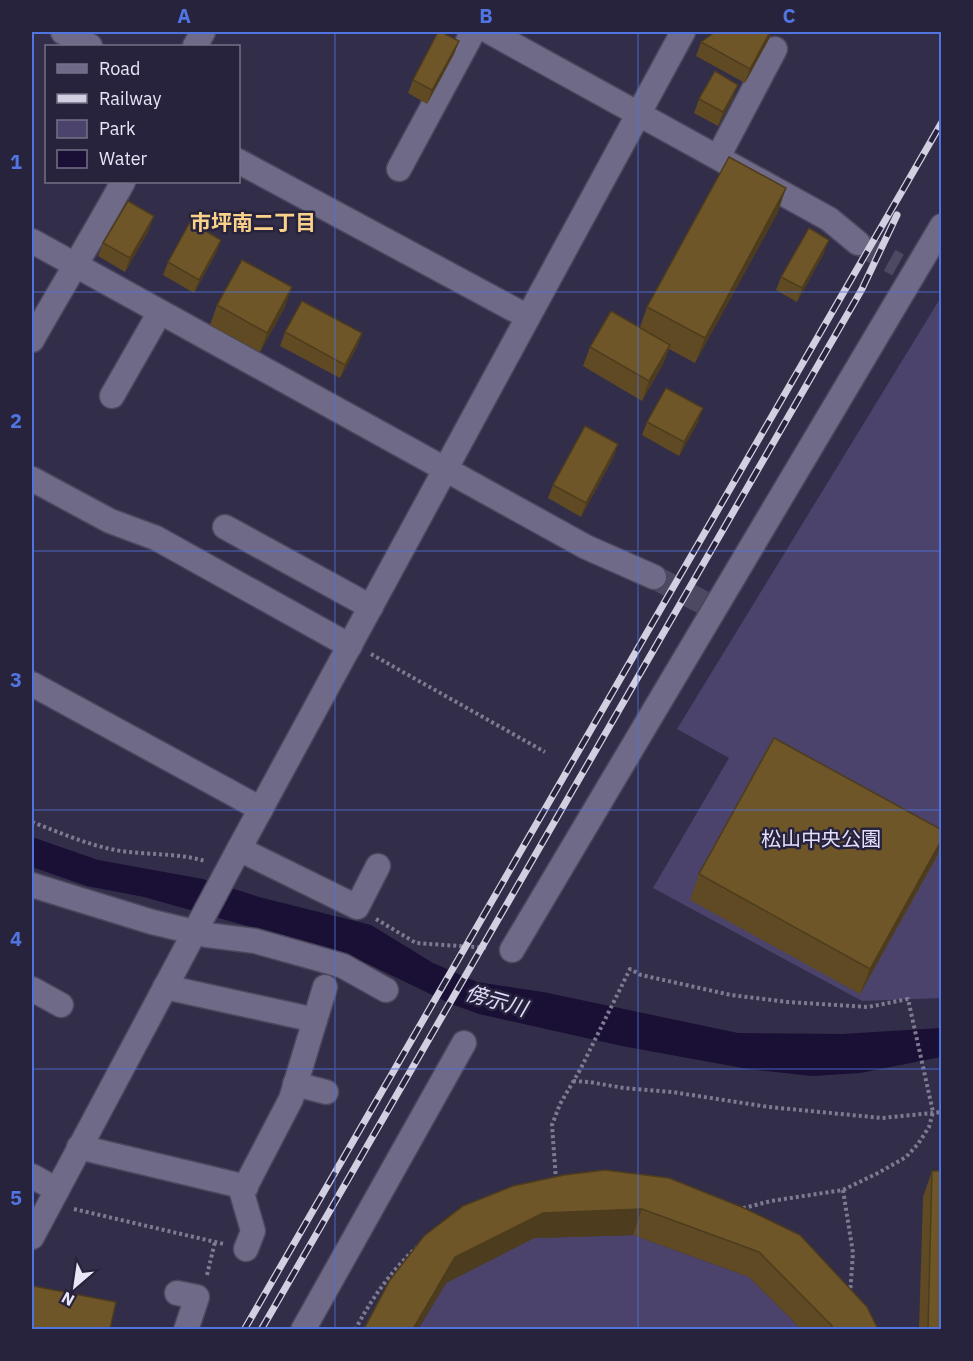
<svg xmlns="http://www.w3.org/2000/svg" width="973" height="1361" font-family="'IBM Plex Sans','Noto Sans JP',sans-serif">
<rect width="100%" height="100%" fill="#322d48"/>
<g fill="#4b436b">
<path d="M941 297V998L862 1001 653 888 729 758 677 729Z"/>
<path d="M633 1235 749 1277 801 1329 418 1330 446 1283 534 1238Z"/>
</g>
<path fill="#1a1035" d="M32 837 98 860 203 879 259 897 371 925 433 963 477 982 543 992 738 1033 842 1034 941 1028V1057L860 1073 812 1076 748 1069 622 1046 479 1014 451 1004 368 964 311 944 144 897 87 886 32 867Z"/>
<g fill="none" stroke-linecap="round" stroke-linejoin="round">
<g stroke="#4d4962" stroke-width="24" stroke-dasharray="24 12" stroke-linecap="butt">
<path d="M858 243 898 265"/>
<path d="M654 577 704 603"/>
</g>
<g stroke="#4b475d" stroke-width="27">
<g id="minor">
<path d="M63 32 90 46"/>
<path d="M490 32 829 219 858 243"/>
<path d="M195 46 203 32"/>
<path d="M718 157 775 49"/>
<path d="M238 161 528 317"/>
<path d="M399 169 473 32"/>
<path d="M32 241 586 547 654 577"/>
<path d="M32 340C62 287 94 235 123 182"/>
<path d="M112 396 160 312"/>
<path d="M32 479 110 521 156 538 350 646"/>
<path d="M225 527 371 607"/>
<path d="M32 684 261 809"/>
<path d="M239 849 357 907 378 866"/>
<path d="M32 885 152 922 207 935 255 941 312 957 343 966 386 990"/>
<path d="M512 950 942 226"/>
<path d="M165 987 315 1020"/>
<path d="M32 989 61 1005"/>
<path d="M295 1084 326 1092"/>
<path d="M79 1147 246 1187"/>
<path d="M32 1176 57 1190"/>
<path d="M32 1237 239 849 683 32"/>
<path d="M246 1249 253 1231 242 1193 291 1099 325 987"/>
<path d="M177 1293 197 1297 186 1330"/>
<path d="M303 1330 464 1043"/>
</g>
</g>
<g stroke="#7e7a91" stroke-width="4" stroke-dasharray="3 3" stroke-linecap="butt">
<path d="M371 654 545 752"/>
<path d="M32 822C61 833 90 846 121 851 149 855 178 853 205 861"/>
<path d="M376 919 416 943 488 948"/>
<path d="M573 1081 589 1082 624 1088 672 1092 769 1107 882 1118 942 1112"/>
<path d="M556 1180 552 1125 560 1104 580 1070 630 969 641 975 731 995 788 1002 868 1007 908 999 933 1112 929 1127 918 1144 906 1157 878 1173 843 1190 771 1201 740 1209"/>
<path d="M843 1190 853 1253 850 1294"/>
<path d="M74 1209 224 1244"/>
<path d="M207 1275 215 1242"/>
<path d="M355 1330C372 1298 391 1271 417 1247"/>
</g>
<use href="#minor" stroke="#6e6a87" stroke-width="24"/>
<g stroke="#d2cfe1" stroke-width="7">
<g id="rail">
<path d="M244 1330 942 122"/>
<path d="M261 1330 862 289 897 215"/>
</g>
</g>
<use href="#rail" stroke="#28233d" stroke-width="4.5" stroke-dasharray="14" stroke-linecap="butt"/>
</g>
<g fill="#5f4a23">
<path d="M770 37 745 83 696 56 701 42Z"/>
<path d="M459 41 454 54 427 104 408 93 413 80Z"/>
<path d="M733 98 718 126 694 113 699 99Z"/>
<path d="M786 188 777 214 695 363 669 349 663 364 642 401 583 366 590 347 640 327 647 307Z"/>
<path d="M149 230 125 272 98 256 103 243Z"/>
<path d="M221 240 216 253 194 293 163 275 168 262Z"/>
<path d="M824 253 797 302 776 290 781 277Z"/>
<path d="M217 305 285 307 260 352 210 325Z"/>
<path d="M285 332 362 333 357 347 340 378 280 346Z"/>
<path d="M647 422H698L679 456 642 435Z"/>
<path d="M618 444 613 458 581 517 548 498 553 485Z"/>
<path d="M942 830V843L936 858 860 994 690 900 699 874Z"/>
<path d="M932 1171 942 1329H919L923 1197Z"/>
<path d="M669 1178 878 1329H801L749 1277 633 1235 534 1238 446 1283 418 1329H363L390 1280Z"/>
</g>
<g fill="#4d3c1d">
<path d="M770 32H772L770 37 745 83 750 69Z"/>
<path d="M459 41 454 54 427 104 432 90Z"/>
<path d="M738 85 733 98 718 126 723 112Z"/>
<path d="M786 188 777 214 695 363 705 338Z"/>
<path d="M154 216 149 230 125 272 130 258Z"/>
<path d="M221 240 216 253 194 293 199 280Z"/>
<path d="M829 240 824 253 797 302 802 288Z"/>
<path d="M292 287 285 307 260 352 267 333Z"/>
<path d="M362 333 357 347 340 378 345 365Z"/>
<path d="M670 345 663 364 642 401 649 381Z"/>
<path d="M703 408 698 422 679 456 684 442Z"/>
<path d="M618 444 613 458 581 517 586 503Z"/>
<path d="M942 839V843L936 858 860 994 870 969Z"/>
<path d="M642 1209 633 1235 534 1238 446 1283 418 1329H413L455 1257 543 1213Z"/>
</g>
<g fill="#6e5629" stroke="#4d3c1d" stroke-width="1.5">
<path d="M438 32H441L459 41 432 90 413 80Z"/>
<path d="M715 32H770L750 69 701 42Z"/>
<path d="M715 71 738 85 723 112 699 99Z"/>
<path d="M729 157 786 188 705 338 647 307Z"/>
<path d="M128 201 154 216 130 258 103 243Z"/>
<path d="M190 222 221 240 199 280 168 262Z"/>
<path d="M809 228 829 240 802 288 781 277Z"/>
<path d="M242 260 292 287 267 333 217 305Z"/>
<path d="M302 301 362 333 345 365 285 332Z"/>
<path d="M611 311 670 345 649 381 590 347Z"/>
<path d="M666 388 703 408 684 442 647 422Z"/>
<path d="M585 426 618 444 586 503 553 485Z"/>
<path d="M774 738 942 830V839L870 969 699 874Z"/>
<path d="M605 1170 669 1178 744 1208 800 1235 867 1307 878 1329H833L832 1326 759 1252 642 1209 543 1213 455 1257 413 1329H364L390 1280 424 1236 463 1206 513 1186 564 1175Z"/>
<path d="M932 1171H942V1329H928Z"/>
<path d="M33 1286 116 1302 110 1329H32V1294Z"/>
</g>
<path fill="none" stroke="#5074e0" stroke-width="1.5" stroke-opacity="0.55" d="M335 32V1330M638 32V1330M32 292H942M32 551H942M32 810H942M32 1069H942"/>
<g text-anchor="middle" stroke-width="5" stroke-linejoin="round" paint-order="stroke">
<g font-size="20" fill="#e4e0fe" stroke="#28233d">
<text x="821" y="846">松山中央公園</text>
</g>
<g font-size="21" font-weight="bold" fill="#fad18a" stroke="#28233d">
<text x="253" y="230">市坪南二丁目</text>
</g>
<g font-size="21" font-style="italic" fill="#e0dcfa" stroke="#28233d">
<text transform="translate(496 1001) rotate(16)" y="7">傍示川</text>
</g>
</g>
<rect width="973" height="1361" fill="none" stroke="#28233d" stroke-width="66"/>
<rect x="45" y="45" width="195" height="138" fill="#28233d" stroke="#757187" stroke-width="1.5"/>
<rect x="57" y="64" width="30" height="9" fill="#6e6a87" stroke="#757187" stroke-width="1.5"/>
<text x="99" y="75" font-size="18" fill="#e8e6f7">Road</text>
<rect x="57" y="94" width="30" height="9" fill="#d2cfe1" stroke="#757187" stroke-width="1.5"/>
<text x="99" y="105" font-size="18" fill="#e8e6f7">Railway</text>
<rect x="57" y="120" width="30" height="18" fill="#4b436b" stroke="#757187" stroke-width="1.5"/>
<text x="99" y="135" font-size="18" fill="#e8e6f7">Park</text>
<rect x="57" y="150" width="30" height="18" fill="#1a1035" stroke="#757187" stroke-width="1.5"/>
<text x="99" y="165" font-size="18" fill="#e8e6f7">Water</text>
<g transform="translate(75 1286) rotate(209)" stroke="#28233d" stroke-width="4.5" paint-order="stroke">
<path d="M0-4.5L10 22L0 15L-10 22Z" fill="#e8e6f7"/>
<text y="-9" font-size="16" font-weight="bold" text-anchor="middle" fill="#e8e6f7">N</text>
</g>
<rect x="33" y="33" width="907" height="1295" fill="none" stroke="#5074e0" stroke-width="2"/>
<g font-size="20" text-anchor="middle" font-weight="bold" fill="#5074e0">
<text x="184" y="23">A</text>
<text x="486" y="23">B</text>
<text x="789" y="23">C</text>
<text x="16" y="169">1</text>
<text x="16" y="428">2</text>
<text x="16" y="687">3</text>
<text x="16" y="946">4</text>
<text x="16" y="1205">5</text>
</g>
</svg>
